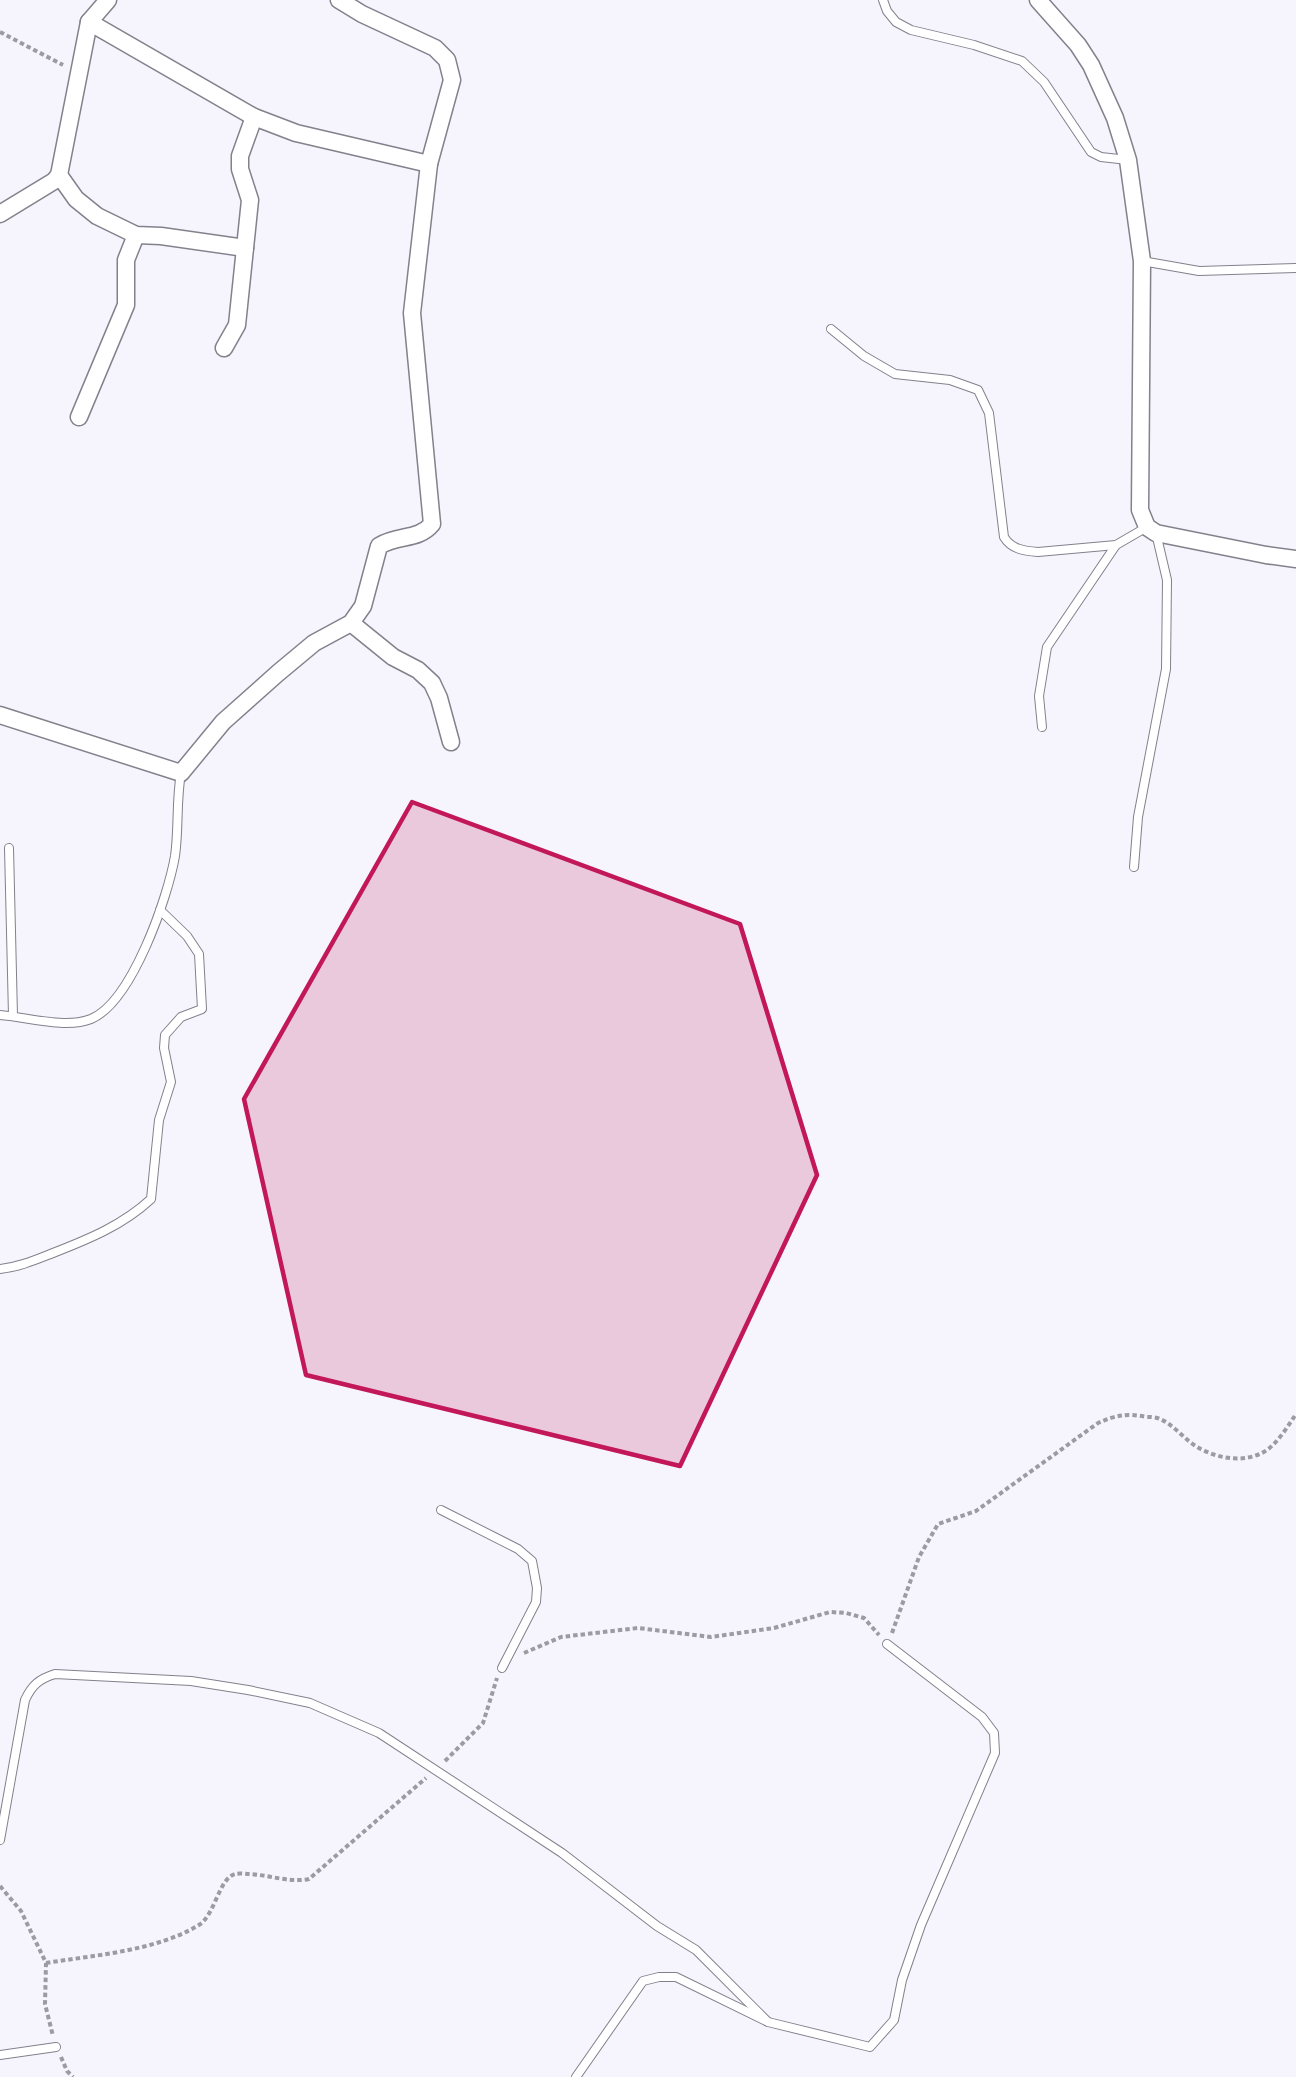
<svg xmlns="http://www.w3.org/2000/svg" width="1296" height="2077" font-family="'DM Sans',sans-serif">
<rect width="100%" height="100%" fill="#f6f5fd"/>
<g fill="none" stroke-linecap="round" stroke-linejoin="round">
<g stroke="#82818c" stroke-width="10">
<g id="service">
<path d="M883 0 887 11 896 22 911 30 974 45 1022 61 1044 82 1091 152 1101 157 1128 160"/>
<path d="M1142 261 1199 271 1296 268"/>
<path d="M831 329 864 356 895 374 950 380 978 390 989 413 1004 537C1011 549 1024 551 1038 552L1116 545 1147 527"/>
<path d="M1042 727 1039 696 1047 647 1116 545"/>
<path d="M9 848 13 1016"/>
<path d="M1134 867 1138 817 1166 669 1167 580 1156 533"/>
<path d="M0 1015C26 1017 66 1029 91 1019 132 1002 168 897 175 856 179 828 176 801 181 773"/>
<path d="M0 1269C19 1267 35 1260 53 1253 89 1239 123 1225 151 1199L159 1120 171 1082 164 1048 165 1035 181 1017 202 1009 199 954 187 936 160 910"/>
<path d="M441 1510 518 1549 532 1561 537 1588 536 1602 502 1668"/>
<path d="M0 1840 25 1700C32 1685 39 1679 55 1674L191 1681 248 1690 310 1703 379 1733 562 1853 657 1926 696 1950 768 2022"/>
<path d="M0 2055 56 2047"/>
<path d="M576 2077 643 1981 659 1977H676L768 2022 870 2047 894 2020 902 1980 921 1925 995 1753 994 1733 982 1717 887 1644"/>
</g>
</g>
<g stroke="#82818c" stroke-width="19">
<g id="minor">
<path d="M1038 0 1078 45 1091 65 1115 118 1128 160 1142 261 1140 510 1147 527 1156 533 1266 555 1296 559"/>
<path d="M89 22 254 117 296 133 429 164"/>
<path d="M59 175 76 199 97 216 136 235 161 236 245 248"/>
<path d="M0 214 54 181 59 175 89 22 108 0"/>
<path d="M224 348 237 325 250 200 240 169V156L254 117"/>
<path d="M79 417 126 305V260L136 235"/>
<path d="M351 623 393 657 418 670 432 683 439 698 451 742"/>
<path d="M0 715 181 773 223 722 278 673 314 643 351 623 363 606 379 546C398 534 418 541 432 524L412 313 429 164 452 80 447 60 435 48 362 14 339 0"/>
</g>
</g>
<g stroke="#9c9ba2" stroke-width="4" stroke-dasharray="4.5 3" stroke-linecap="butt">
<path d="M0 32 63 65"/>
<path d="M892 1633 919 1557 938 1524 976 1511 1098 1423C1117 1415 1125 1413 1147 1417 1151 1417 1156 1417 1160 1419 1174 1425 1184 1439 1197 1447 1218 1459 1246 1464 1267 1450 1279 1441 1288 1426 1296 1414"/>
<path d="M524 1653 561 1637 638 1628 711 1637 774 1628 830 1612 846 1613 864 1618 879 1635"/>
<path d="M445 1761 483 1723 497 1678"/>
<path d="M0 1886 21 1911 46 1963 45 2004 53 2036"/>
<path d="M46 1963C95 1955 156 1951 199 1925 215 1915 219 1878 235 1874 239 1873 246 1874 249 1874 269 1875 290 1883 309 1879L426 1778"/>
<path d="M61 2057 67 2071 73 2077"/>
</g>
<use href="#service" stroke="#fff" stroke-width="8"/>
<use href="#minor" stroke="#fff" stroke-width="16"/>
</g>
<path fill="#c2185b" fill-opacity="0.2" stroke="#c2185b" stroke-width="4.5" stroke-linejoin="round" d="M412 802 740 924 817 1175 680 1466 306 1375 244 1099Z"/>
</svg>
